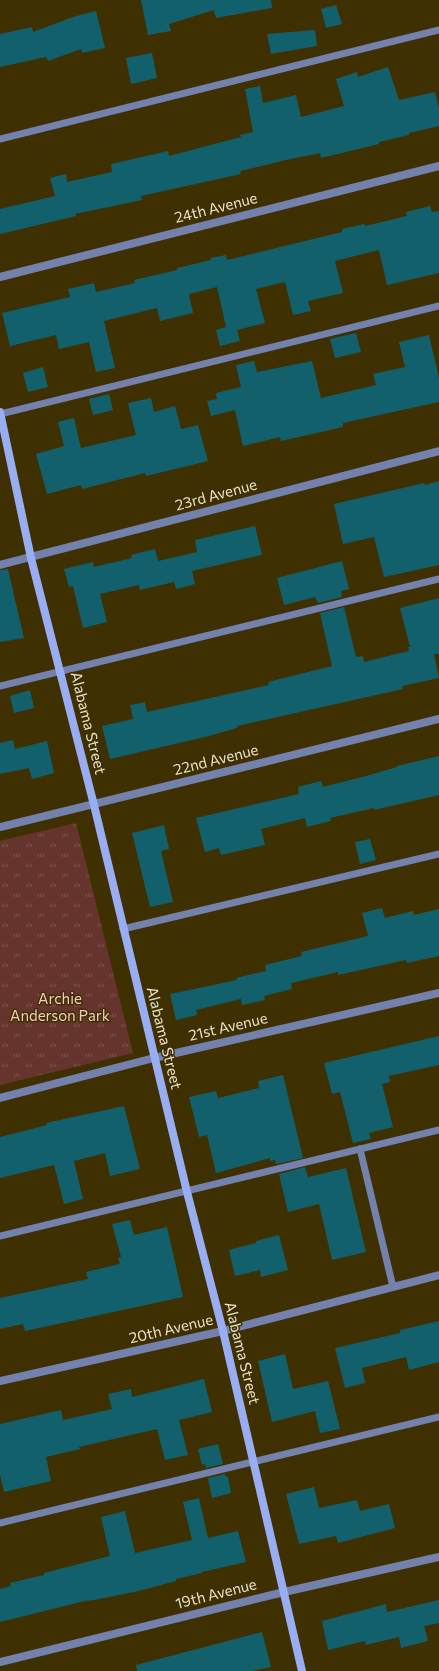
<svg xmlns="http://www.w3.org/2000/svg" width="439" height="1671" font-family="Commissioner,sans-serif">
<defs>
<pattern id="park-tufts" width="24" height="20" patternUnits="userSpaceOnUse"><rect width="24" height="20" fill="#65352d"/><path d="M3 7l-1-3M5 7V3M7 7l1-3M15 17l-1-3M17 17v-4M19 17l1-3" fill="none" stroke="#7b524a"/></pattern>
</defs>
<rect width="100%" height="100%" fill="#3f3001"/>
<path fill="url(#park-tufts)" d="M76 823 133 1053 0 1085V841Z"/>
<g fill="#12606c">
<path d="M141 0H271L272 8 216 18 214 10 169 24 171 31 148 35Z"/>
<path d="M336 5 342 24 326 28 321 9Z"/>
<path d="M96 11 105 48 82 53 81 49 48 61 46 57 0 67V34L32 27 33 32 73 17Z"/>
<path d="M315 30 317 46 271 54 267 34Z"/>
<path d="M152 53 157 78 131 84 126 58Z"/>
<path d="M388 67 399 100 435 92 439 109V126L409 133V135L379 142V144L321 158 320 153 286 160 240 171 241 174 141 196 142 200 75 214 76 216 0 234V209L55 196 50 178 66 174 67 182 112 172 111 164 168 151 169 156 241 137 240 135 253 132 245 89 260 86 263 103 296 95 301 117 344 106 336 79 357 72 358 77Z"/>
<path d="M430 206 432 212 439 211V273L387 285 379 250 335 261 343 293 308 301 311 311 293 315 285 282 256 289 265 323 237 330 240 341 220 346 216 330 226 327 217 287 189 294 193 313 160 321 157 308 104 321 115 368 96 372 89 342 59 349 56 335 10 346 2 313 70 297 68 289 94 283 96 292 135 283 134 280 177 270V268L211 260 210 258 226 255 227 260 342 232V229L364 224 365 226 407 216 406 212Z"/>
<path d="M356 333 361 352 335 358 330 339Z"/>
<path d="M429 335 439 378V402L343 423V427L281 441 280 437 243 446 235 410 211 416 207 401 217 399 216 393 241 387 236 365 254 361 257 372 312 361 321 398 376 385 373 374 405 367 399 342Z"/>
<path d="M43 367 48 387 28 392 23 373Z"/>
<path d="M109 394 113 410 93 415 89 399Z"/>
<path d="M151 398 154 412 175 406 181 429 198 425 208 461 146 476 145 473 82 489 81 485 47 494 36 454 64 446 58 422 74 418 81 448 136 435 128 403Z"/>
<path d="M439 481V565L384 577 374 537 343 544 334 504 424 483 425 485Z"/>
<path d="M255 526 262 555 192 571 195 584 176 589 174 582 140 590 139 585 100 594 107 622 83 628 73 586 69 587 64 569 93 562 94 567 132 558 131 555 155 549 158 561 197 552 195 540Z"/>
<path d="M342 561 349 589 341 591 342 597 318 603 315 597 284 605 277 578Z"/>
<path d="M8 569 24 638 0 642V570Z"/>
<path d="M439 598V654H434L439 678 402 686 403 689 237 726V728L205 737 110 759 102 726 133 719 130 705 145 702 147 712 269 685 268 682 332 666 320 613 344 607 356 657 363 656 364 662 409 651 408 647H410L400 608Z"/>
<path d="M30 690 34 708 14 713 10 696Z"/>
<path d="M13 740 15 749 47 741 54 773 32 779 29 768 0 774V743Z"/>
<path d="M439 756V795L374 810V808L330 818 331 821 307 827 305 818 261 829 265 845 221 855 219 848 205 852 196 818 299 794 298 787 321 781 323 787 366 776 397 767V766Z"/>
<path d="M164 825 169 849 161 851 173 902 150 907 132 833Z"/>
<path d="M370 839 376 860 360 864 355 842Z"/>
<path d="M382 908 385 918 413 911 414 915 439 909V956L407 963 406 960 338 975V972L291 983 292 989 264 996 265 1000 242 1005 241 999 196 1010 197 1015 176 1020 170 994 237 980 236 978 266 971 265 965 302 956 301 952 368 936 362 913Z"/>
<path d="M439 1036V1065L389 1076 390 1082 382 1084 393 1127 369 1133 371 1139 353 1143 340 1092 332 1094 324 1063Z"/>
<path d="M283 1075 303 1158 276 1164 275 1160 270 1161V1158L216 1173 207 1135 199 1137 189 1097 216 1091 218 1098 259 1088 258 1081Z"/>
<path d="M124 1106 140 1169 110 1176 105 1153 74 1161 83 1199 64 1204 54 1165 0 1178V1137L47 1125 46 1123Z"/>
<path d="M305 1167 308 1177 346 1168 366 1252 332 1260 319 1204 288 1212 279 1174Z"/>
<path d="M130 1220 134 1235 167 1227 183 1297 25 1331 23 1324 0 1329V1298L88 1279 86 1272 120 1264 118 1258 121 1257 112 1224Z"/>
<path d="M279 1235 288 1270 261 1277 260 1270 235 1276 229 1250 256 1243V1241Z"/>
<path d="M439 1321V1362L409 1370 406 1357 362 1368 365 1383 345 1388 335 1348 400 1333V1330Z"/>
<path d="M285 1354 293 1389 328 1381 340 1429 320 1433 315 1411 272 1422 258 1361Z"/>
<path d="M204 1379 212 1412 179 1420 188 1455 165 1460 157 1429 79 1447 80 1449 46 1457 51 1481 4 1492 0 1474V1424L61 1410 63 1420 112 1409 108 1394 131 1389 132 1397Z"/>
<path d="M218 1444 223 1464 206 1468 205 1464 202 1465 198 1449Z"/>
<path d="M225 1474 226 1477H228L231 1493 212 1498 208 1478Z"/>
<path d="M314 1487 319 1508 357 1500 360 1511 389 1504 395 1528 338 1543 336 1536 299 1544 286 1494Z"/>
<path d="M199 1498 208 1538 238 1531 246 1562 202 1572V1573L176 1579V1581L139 1591 89 1601V1600L0 1622V1589L11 1586 10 1583 44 1575V1573L110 1556 101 1517 125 1511 135 1553 192 1540 183 1502Z"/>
<path d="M439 1600V1623L424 1626 428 1641 401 1648 399 1637 366 1645 365 1641 328 1650 322 1621 386 1604 387 1612Z"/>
<path d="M262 1632 271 1667 253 1671H137L136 1665Z"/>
</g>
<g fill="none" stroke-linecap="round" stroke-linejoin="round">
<g stroke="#7381ac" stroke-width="7">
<path d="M0 139 439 30"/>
<path d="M0 414 439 306"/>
<path d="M0 686 439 579"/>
<path d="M123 929 439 854"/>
<path d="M360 1149 393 1287"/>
<path d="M0 1236 439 1130"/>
<path d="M0 1523 439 1417"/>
</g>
<g stroke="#7381ac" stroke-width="8">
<path d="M0 277 439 166"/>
<path d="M0 565 439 451"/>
<path d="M0 827 439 719"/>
<path d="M0 1098 154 1058 439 993"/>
<path d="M0 1381 223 1331 439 1275"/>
<path d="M0 1662 284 1592 439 1557"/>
</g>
<path stroke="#98adf2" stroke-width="8" d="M0 412 31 558 94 805 187 1192 223 1331 302 1671"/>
</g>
<g text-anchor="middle" stroke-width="3" stroke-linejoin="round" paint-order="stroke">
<g font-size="15" fill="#e9e1c9" stroke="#3f3001">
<text transform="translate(216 208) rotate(-14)" y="5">24th Avenue</text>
<text transform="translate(216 495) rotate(-15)" y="5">23rd Avenue</text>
<text transform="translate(88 723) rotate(76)" y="5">Alabama Street</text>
<text transform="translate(216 760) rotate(-14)" y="5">22nd Avenue</text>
<text transform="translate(228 1027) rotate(-13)" y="5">21st Avenue</text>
<text transform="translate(164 1038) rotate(76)" y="5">Alabama Street</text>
<text transform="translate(171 1329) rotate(-13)" y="5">20th Avenue</text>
<text transform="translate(242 1353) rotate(76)" y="5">Alabama Street</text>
<text transform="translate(216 1594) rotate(-14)" y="5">19th Avenue</text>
</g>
<g font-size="15" fill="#f2c9c1" stroke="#3f3001">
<text x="60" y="1004">Archie<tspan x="60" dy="17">Anderson Park</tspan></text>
</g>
</g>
</svg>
